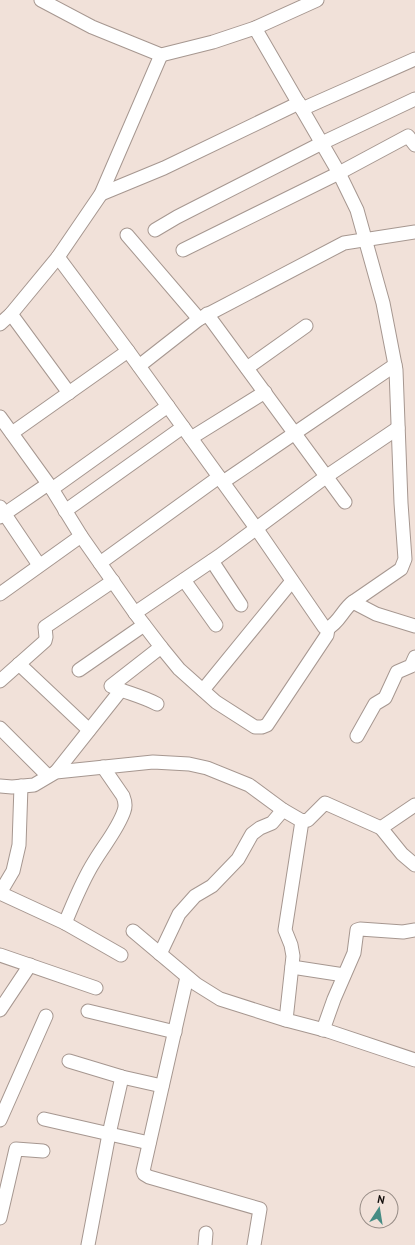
<svg xmlns="http://www.w3.org/2000/svg" width="415" height="1245" font-family="'PT Sans',sans-serif">
<rect width="100%" height="100%" fill="#f1e1d9"/>
<g fill="none" stroke-linecap="round" stroke-linejoin="round">
<g stroke="#a69790" stroke-width="15">
<g id="minor">
<path d="M41 0 92 27 161 55 213 42 255 28 317 0"/>
<path d="M255 28 339 173 357 210 383 303 396 370 401 503 405 559 401 569 353 602 376 614 415 626"/>
<path d="M302 109 415 59"/>
<path d="M101 194 164 168 299 103"/>
<path d="M155 230 177 217 322 143 415 99"/>
<path d="M127 235 199 319"/>
<path d="M183 250 339 173 408 136 415 145"/>
<path d="M58 257 128 351 256 528 324 627 328 628C339 623 343 609 353 602"/>
<path d="M11 314 69 393"/>
<path d="M207 314 345 502"/>
<path d="M0 324 11 314 58 257 101 194 161 55"/>
<path d="M139 366 199 319 344 243 415 232"/>
<path d="M247 368 306 326"/>
<path d="M0 417 52 489 81 536 135 613 161 647 111 686C127 693 142 696 157 704"/>
<path d="M12 433 128 351"/>
<path d="M191 438 265 392"/>
<path d="M223 482 295 433 395 365"/>
<path d="M52 489 168 406"/>
<path d="M0 507 39 565"/>
<path d="M65 511 183 427"/>
<path d="M0 517 48 484"/>
<path d="M212 561 241 605"/>
<path d="M100 563 219 477"/>
<path d="M184 580 216 625"/>
<path d="M0 594 81 536"/>
<path d="M135 613 219 556 327 476 398 428"/>
<path d="M161 647 179 669 216 702 255 727H262L267 725 327 635 328 628"/>
<path d="M19 664 89 730"/>
<path d="M79 670 144 625"/>
<path d="M0 681 45 641 46 637 45 627 113 581"/>
<path d="M203 690 292 581"/>
<path d="M0 728 48 776"/>
<path d="M357 736 375 704 385 698 397 672 411 666 415 657"/>
<path d="M56 772 121 690"/>
<path d="M0 786 12 787 34 785 56 772 153 762 189 764 207 768 249 785 283 810 302 821 308 820 325 803 381 828 402 854 415 865"/>
<path d="M381 828 415 805"/>
<path d="M0 893 65 923 121 955"/>
<path d="M0 893 13 871 19 845 21 786"/>
<path d="M65 923C74 902 82 881 94 862 104 845 118 829 124 811 126 806 125 801 123 796L103 767"/>
<path d="M133 931 196 984 220 999 286 1020 328 1031 415 1060"/>
<path d="M160 954 179 914 195 896 212 886 238 859 252 834 260 828 272 823 283 810"/>
<path d="M0 955 96 988"/>
<path d="M292 967 344 975"/>
<path d="M187 977 143 1171 144 1174 149 1177 260 1209 254 1245"/>
<path d="M0 1010 30 965"/>
<path d="M88 1011 175 1032"/>
<path d="M286 1020 293 956 291 945 285 930 302 821"/>
<path d="M323 1030 334 999 354 953 357 930 360 929 403 932 415 930"/>
<path d="M69 1061 122 1077 162 1086"/>
<path d="M44 1119 149 1143"/>
<path d="M0 1120 46 1016"/>
<path d="M0 1218 16 1149 43 1151"/>
<path d="M88 1245 109 1134 122 1077"/>
<path d="M205 1245 206 1233"/>
</g>
</g>
<use href="#minor" stroke="#fff" stroke-width="13"/>
</g>
<g transform="translate(379 1209) rotate(12)"><circle r="19" fill="#f1e1d9" stroke="#978c86"/>
<path d="M0-3L7 15L0 10L-7 15Z" fill="#468c84"/>
<text y="-6" font-size="11" font-weight="bold" text-anchor="middle" fill="#110c0a">N</text>
</g>
</svg>
